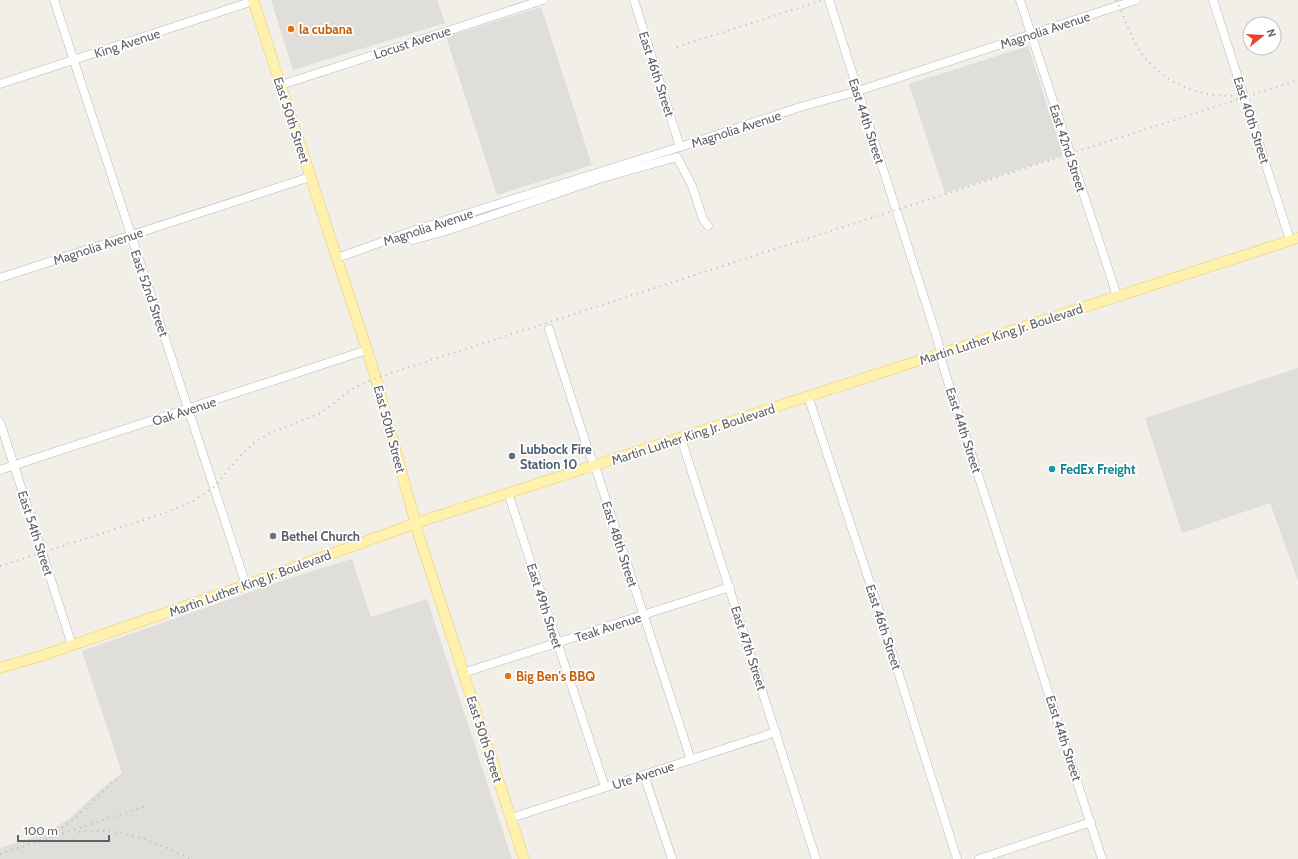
<svg xmlns="http://www.w3.org/2000/svg" width="1298" height="859" font-family="Cabin,sans-serif">
<rect width="100%" height="100%" fill="#f1efe8"/>
<g fill="#e0deda">
<path d="M271 0H437L445 23 293 70Z"/>
<path d="M541 7 592 165 497 195 446 37Z"/>
<path d="M1028 46 1063 155 945 193 909 84Z"/>
<path d="M1298 368V581L1270 503 1182 533 1145 418Z"/>
<path d="M352 559 371 617 427 599 512 859H0V848L37 836 38 838 53 829 70 818 100 790 122 773 82 651 290 578Z"/>
</g>
<g fill="none" stroke-linecap="round" stroke-linejoin="round">
<g stroke="#b5b8bc" stroke-width="9">
<g id="minor">
<path d="M54 0 246 585"/>
<path d="M634 0 680 147"/>
<path d="M829 0 937 338 941 353 943 366 1102 859"/>
<path d="M1020 0 1117 296"/>
<path d="M1213 0 1290 240"/>
<path d="M0 84 253 1"/>
<path d="M281 85 543 0"/>
<path d="M413 240 446 231 599 179 677 157 692 186 703 219 708 226"/>
<path d="M337 258 421 228 680 147 800 107 858 91 1136 0"/>
<path d="M0 278 310 177"/>
<path d="M549 329 589 453 595 466 691 760"/>
<path d="M808 396 873 592 957 859"/>
<path d="M0 422 72 645"/>
<path d="M681 438 816 859"/>
<path d="M0 470 367 350"/>
<path d="M508 493 605 787"/>
<path d="M463 673 730 587"/>
<path d="M644 775 672 859"/>
<path d="M511 818 776 732"/>
<path d="M979 859 1091 822"/>
</g>
</g>
<g stroke="#f2c960" stroke-width="11">
<g id="major">
<path d="M253 0 376 378 419 536 524 859"/>
<path d="M0 668 44 655 246 585 416 523 1298 238"/>
</g>
</g>
<use href="#minor" stroke="#fff" stroke-width="8"/>
<use href="#major" stroke="#fff2af" stroke-width="10"/>
<g stroke="#b6b7b8" stroke-width="2" stroke-dasharray="1 5" stroke-linecap="butt">
<path d="M1116 0C1123 13 1127 27 1133 39 1153 79 1196 100 1240 95"/>
<path d="M677 47 823 0"/>
<path d="M0 566 162 514 192 502 214 487 239 457 255 442 270 433 321 413 348 392 361 384 376 378 1298 80"/>
<path d="M79 832C118 826 156 842 190 859"/>
<path d="M52 834C78 819 97 795 121 776"/>
<path d="M0 854 146 806"/>
</g>
</g>
<g fill="#e8710a" stroke="#fff" stroke-width="1.5">
<circle cx="291" cy="29" r="4"/>
<circle cx="508" cy="676" r="4"/>
</g>
<circle fill="#5c6f8a" stroke="#fff" stroke-width="1.5" cx="512" cy="456" r="4"/>
<circle fill="#0f9aa8" stroke="#fff" stroke-width="1.5" cx="1052" cy="469" r="4"/>
<circle fill="#6b7280" stroke="#fff" stroke-width="1.5" cx="273" cy="536" r="4"/>
<g text-anchor="middle" stroke-width="3.5" stroke-linejoin="round" paint-order="stroke">
<g font-size="13" font-weight="bold" fill="#c56008" stroke="#fff" text-anchor="start">
<text x="299" y="34">la cubana</text>
<text x="516" y="681">Big Ben's BBQ</text>
</g>
<g font-size="13" fill="#5f6368" stroke="#fff">
<text transform="translate(1045 30) rotate(-18)" y="5">Magnolia Avenue</text>
<text transform="translate(412 42) rotate(-18)" y="5">Locust Avenue</text>
<text transform="translate(127 43) rotate(-18)" y="5">King Avenue</text>
<text transform="translate(657 74) rotate(72)" y="5">East 46th Street</text>
<text transform="translate(292 120) rotate(72)" y="5">East 50th Street</text>
<text transform="translate(1252 120) rotate(72)" y="5">East 40th Street</text>
<text transform="translate(867 121) rotate(72)" y="5">East 44th Street</text>
<text transform="translate(736 129) rotate(-18)" y="5">Magnolia Avenue</text>
<text transform="translate(1068 148) rotate(72)" y="5">East 42nd Street</text>
<text transform="translate(428 227) rotate(-18)" y="5">Magnolia Avenue</text>
<text transform="translate(98 246) rotate(-18)" y="5">Magnolia Avenue</text>
<text transform="translate(150 293) rotate(71)" y="5">East 52nd Street</text>
<text transform="translate(1001 334) rotate(-18)" y="5">Martin Luther King Jr. Boulevard</text>
<text transform="translate(184 411) rotate(-18)" y="5">Oak Avenue</text>
<text transform="translate(390 429) rotate(75)" y="5">East 50th Street</text>
<text transform="translate(964 430) rotate(72)" y="5">East 44th Street</text>
<text transform="translate(693 434) rotate(-18)" y="5">Martin Luther King Jr. Boulevard</text>
<text transform="translate(36 533) rotate(72)" y="5">East 54th Street</text>
<text transform="translate(620 544) rotate(72)" y="5">East 48th Street</text>
<text transform="translate(250 583) rotate(-20)" y="5">Martin Luther King Jr. Boulevard</text>
<text transform="translate(545 606) rotate(72)" y="5">East 49th Street</text>
<text transform="translate(608 627) rotate(-18)" y="5">Teak Avenue</text>
<text transform="translate(884 627) rotate(72)" y="5">East 46th Street</text>
<text transform="translate(749 648) rotate(72)" y="5">East 47th Street</text>
<text transform="translate(1064 738) rotate(72)" y="5">East 44th Street</text>
<text transform="translate(485 739) rotate(72)" y="5">East 50th Street</text>
<text transform="translate(643 775) rotate(-18)" y="5">Ute Avenue</text>
</g>
<g font-size="13" font-weight="bold" fill="#4e5e75" stroke="#fff" text-anchor="start">
<text x="520" y="454">Lubbock Fire<tspan x="520" dy="15">Station 10</tspan></text>
</g>
<g font-size="13" font-weight="bold" fill="#0d838f" stroke="#fff" text-anchor="start">
<text x="1060" y="474">FedEx Freight</text>
</g>
<g font-size="13" font-weight="bold" fill="#5b616d" stroke="#fff" text-anchor="start">
<text x="281" y="541">Bethel Church</text>
</g>
</g>
<g transform="translate(1262 36) rotate(72)"><circle r="19" fill="#ffffff" stroke="#bfc1c3"/>
<path d="M0-3L7 15L0 10L-7 15Z" fill="#ea4335"/>
<text y="-6" font-size="11" font-weight="bold" text-anchor="middle" fill="#5f6368">N</text>
</g>
<path d="M18 835v6h91v-6" fill="none" stroke="#5f6368" stroke-width="2"/>
<text x="24" y="835" font-size="12" fill="#5f6368" stroke="#ffffff" stroke-width="3" paint-order="stroke">100 m</text>
</svg>
